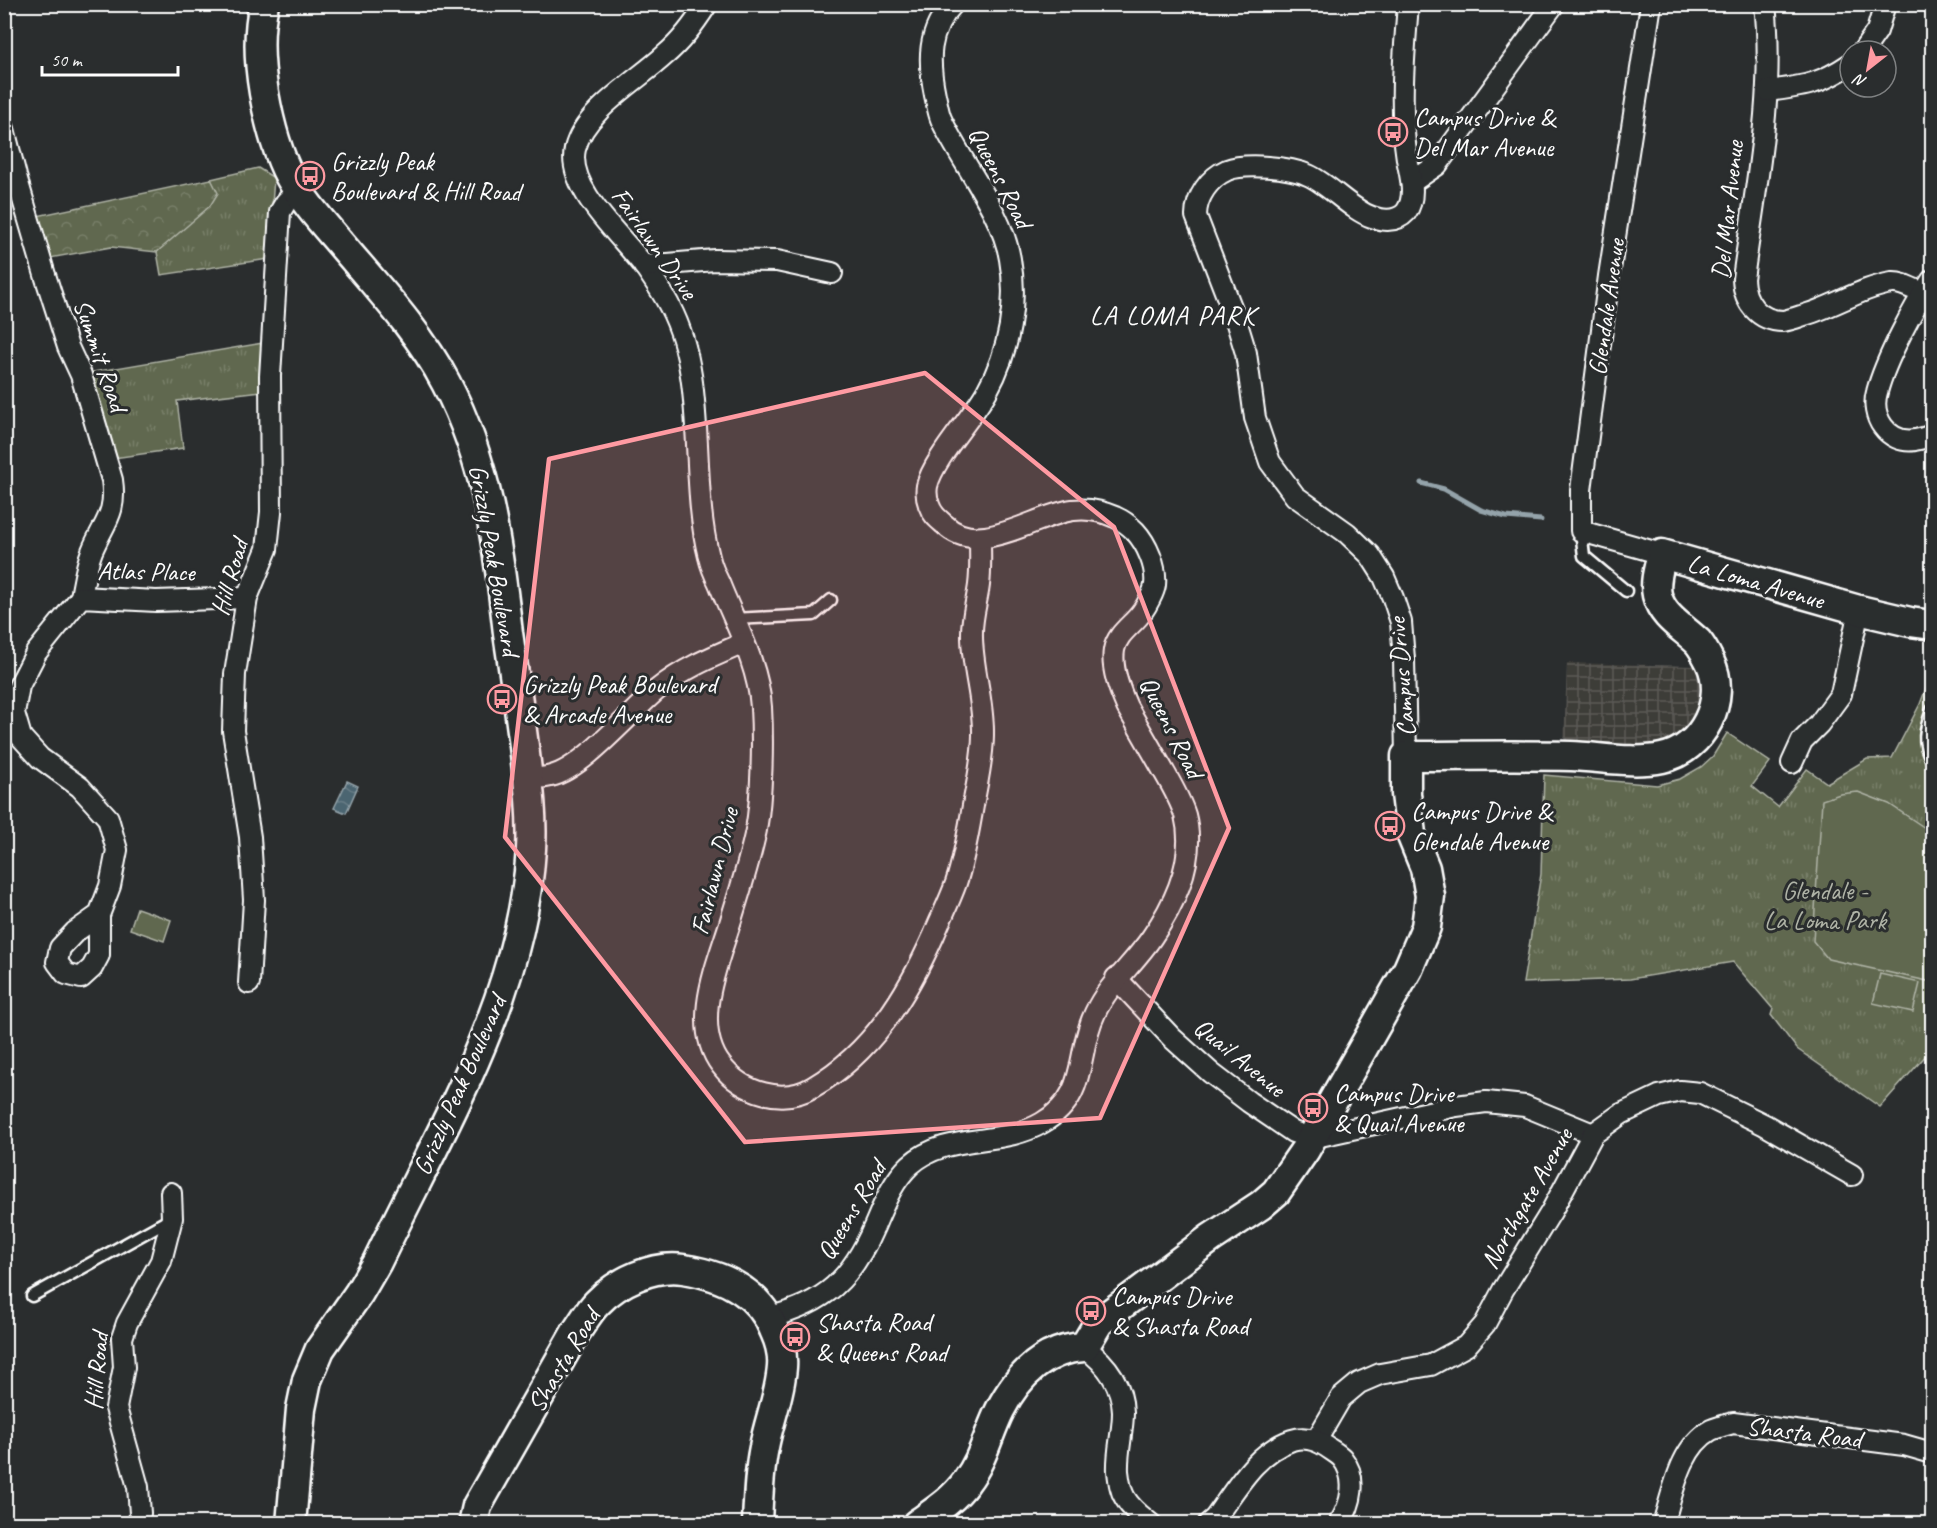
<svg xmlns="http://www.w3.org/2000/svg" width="1937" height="1528" font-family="Caveat,sans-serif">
<defs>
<pattern id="industrial-grid" width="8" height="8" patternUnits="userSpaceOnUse" patternTransform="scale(1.5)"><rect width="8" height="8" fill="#3e3d39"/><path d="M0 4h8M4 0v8" fill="none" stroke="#5b5a57"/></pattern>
<pattern id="grass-tufts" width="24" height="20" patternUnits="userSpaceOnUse" patternTransform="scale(1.5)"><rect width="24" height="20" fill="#60684f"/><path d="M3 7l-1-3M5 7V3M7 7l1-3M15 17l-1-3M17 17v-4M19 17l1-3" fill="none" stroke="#787f69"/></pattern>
<pattern id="forest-crowns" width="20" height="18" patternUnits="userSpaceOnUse" patternTransform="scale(1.5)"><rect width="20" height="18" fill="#60684f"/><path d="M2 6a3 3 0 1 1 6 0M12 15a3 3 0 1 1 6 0" fill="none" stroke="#787f69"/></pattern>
<pattern id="water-waves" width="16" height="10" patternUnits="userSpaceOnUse" patternTransform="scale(1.5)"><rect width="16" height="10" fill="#4c6571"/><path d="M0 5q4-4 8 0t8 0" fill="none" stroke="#677c86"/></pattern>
</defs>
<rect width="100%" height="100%" fill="#2a2d2e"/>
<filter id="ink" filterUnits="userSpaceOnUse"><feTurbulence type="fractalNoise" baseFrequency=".0167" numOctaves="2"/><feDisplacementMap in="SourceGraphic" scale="12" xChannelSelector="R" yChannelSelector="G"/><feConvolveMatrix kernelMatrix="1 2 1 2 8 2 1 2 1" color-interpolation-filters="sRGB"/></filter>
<g filter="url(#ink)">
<path fill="url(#industrial-grid)" d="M1567 663 1697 666 1701 679 1699 711 1687 728 1678 736 1666 741 1652 744 1651 747 1564 743Z"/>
<g fill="url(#grass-tufts)" stroke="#b0b4a7" stroke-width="1.5">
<path d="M258 168 274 178 268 259 161 275 157 252 217 193 211 179Z"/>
<path d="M263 343 261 391 177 401 183 448 114 458 87 373Z"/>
<path d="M1932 673V1051L1929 1052 1880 1107 1797 1049 1771 1015 1773 1009 1733 962 1630 979 1523 983 1541 874 1544 775 1657 785 1680 779 1701 767 1713 756 1727 733 1770 762 1752 786 1778 807 1807 769 1827 783 1867 759 1892 758 1920 704Z"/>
</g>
<path fill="url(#forest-crowns)" stroke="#b0b4a7" stroke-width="1.5" d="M211 179 218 193 210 206 157 252 111 247 50 258 37 216Z"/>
<g fill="#60684f" stroke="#b0b4a7" stroke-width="1.5">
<path d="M1858 792 1889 804 1928 830 1932 835V982L1828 959 1813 941 1822 800 1840 794Z"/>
<path d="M137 908 171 920 164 941 130 929Z"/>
<path d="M1880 974 1920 983 1913 1012 1873 1003Z"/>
</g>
<path fill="url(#water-waves)" stroke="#94a3aa" stroke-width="1.5" d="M347 781 358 786 346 813 334 808Z"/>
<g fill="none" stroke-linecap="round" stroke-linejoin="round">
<path stroke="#94a3aa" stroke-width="5" d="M1421 483 1444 489 1481 510 1506 517 1541 520"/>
<g stroke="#fff" stroke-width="15">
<g id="lane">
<path d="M1581 531 1584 556 1626 591"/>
<path d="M733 619 814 615 831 600"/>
<path d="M1932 710C1925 730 1921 742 1932 760"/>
<path d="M32 1296 172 1218"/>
</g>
</g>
<g stroke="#fff" stroke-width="24">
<g id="street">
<path d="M707 4C695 23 682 41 665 55 637 81 584 111 575 149 566 189 623 237 645 267 654 280 663 293 670 307 708 379 689 479 709 557 711 566 715 575 719 583 735 624 758 663 761 707 763 741 762 796 756 830 750 860 740 890 731 920 718 963 690 1024 721 1065 742 1093 783 1105 813 1087 872 1053 907 995 934 935 941 918 950 900 956 883 965 856 969 828 974 800 978 779 983 756 983 735 984 700 971 666 972 632 972 616 977 601 979 585 981 570 980 554 980 538"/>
<path d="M1651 4 1609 276 1581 490V531L1662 554"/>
<path d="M1765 4C1775 96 1755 189 1743 279 1744 302 1758 321 1783 321 1789 320 1795 318 1801 316 1832 308 1860 288 1892 283 1902 282 1914 290 1923 293"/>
<path d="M1863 51 1877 31 1885 4"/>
<path d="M1768 91C1804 86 1819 85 1850 64"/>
<path d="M4 129 16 176 45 275 68 347 81 375 112 480C117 514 104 522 92 551 86 566 84 581 81 597"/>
<path d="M1412 182 1437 165 1554 4"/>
<path d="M644 266 715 260 777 261 832 273"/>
<path d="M1932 280C1914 306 1885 361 1877 392 1870 416 1887 444 1915 440 1921 439 1927 437 1932 435"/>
<path d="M1406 756 1404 659 1401 622 1393 598 1384 577 1370 555 1347 533 1295 496 1270 462 1255 418 1246 353 1235 317 1196 216C1196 197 1209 178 1227 170 1245 163 1290 167 1308 175 1329 184 1351 210 1372 217 1384 221 1397 222 1406 212 1417 197 1410 175 1407 159 1399 108 1404 56 1408 4"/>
<path d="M1792 763 1802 741 1819 724 1841 694 1859 610"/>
<path d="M528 779C535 778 544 778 551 776 583 769 631 711 658 689 684 668 714 656 744 643"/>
<path d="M99 915 75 932 60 948 57 962 66 974 81 978 92 968 99 955V915L110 886 117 850 108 818 80 787 40 758 21 737 14 713 19 686 36 653 81 597 156 601 247 598"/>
<path d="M1116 978 1172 1038 1211 1073 1249 1102 1293 1132 1311 1138 1456 1106 1486 1102 1525 1106 1593 1134"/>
<path d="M249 983 254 900 250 837 233 731 235 674 247 598 267 549 271 512 270 376 280 212 286 202 298 190"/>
<path d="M770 1317C825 1304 852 1278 874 1227 884 1204 892 1182 910 1165 946 1132 1001 1147 1042 1123 1090 1095 1075 1054 1095 1013 1109 983 1134 964 1152 937 1176 902 1196 858 1185 815 1180 799 1171 784 1163 770 1151 749 1139 728 1127 707 1120 691 1111 669 1114 650 1117 633 1133 625 1142 612 1147 605 1154 592 1155 585 1157 567 1147 544 1135 531 1130 526 1122 520 1115 517 1102 511 1088 508 1073 510 1034 515 979 559 944 524 937 518 932 514 929 505 927 500 926 492 927 486 933 459 973 417 987 391 1009 352 1018 303 1010 259 1002 211 961 163 941 119 938 112 937 103 935 95 928 61 927 31 953 4"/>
<path d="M1084 1347C1106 1363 1122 1383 1123 1412 1123 1432 1117 1451 1118 1471 1119 1480 1120 1490 1125 1498 1131 1509 1141 1516 1151 1524"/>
<path d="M1317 1439 1341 1398 1359 1383 1380 1374 1431 1365 1466 1346 1485 1324 1503 1290 1551 1212 1593 1134 1621 1114 1659 1096 1680 1091 1700 1093 1765 1125 1852 1175"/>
<path d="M139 1524 140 1513 138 1487 116 1408 124 1367 122 1338 127 1323 161 1261 172 1218 171 1193"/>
<path d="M1208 1524 1215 1518C1236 1489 1256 1452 1292 1440 1305 1436 1317 1440 1327 1447 1331 1450 1338 1454 1342 1458 1358 1478 1352 1504 1339 1524"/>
<path d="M1663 1524C1673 1493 1680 1447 1711 1430 1718 1427 1726 1425 1733 1423L1904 1445 1932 1453"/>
</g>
</g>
<g stroke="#fff" stroke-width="33">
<g id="secondary">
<path d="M264 4C257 33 259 64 264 93 269 121 276 151 290 177 303 201 321 221 339 242 377 287 419 331 446 383 487 461 498 546 508 633 514 673 520 714 525 754 529 786 533 818 531 849 522 998 440 1130 377 1262L359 1293 320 1349 307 1380 301 1409 291 1524"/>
<path d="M473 1524 477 1506 576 1332C583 1322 589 1311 597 1303 618 1281 653 1265 683 1269 723 1275 760 1292 775 1332 780 1343 783 1355 782 1367 780 1395 769 1420 764 1447 759 1471 758 1498 757 1524"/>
<path d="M917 1524C935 1511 953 1500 966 1482 983 1460 988 1434 1000 1410 1018 1375 1044 1349 1084 1347L1099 1322 1211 1238 1261 1205 1276 1192 1305 1150 1408 969 1426 927 1430 896 1425 868 1411 834 1406 794V756C1461 756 1516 755 1571 756 1600 757 1633 764 1662 758 1703 750 1728 699 1710 662 1707 656 1703 648 1698 642 1684 628 1662 617 1657 595 1654 582 1659 567 1662 554L1859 610 1910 622 1932 625"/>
</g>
</g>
<use href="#lane" stroke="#2a2d2e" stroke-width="10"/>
<use href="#street" stroke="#2a2d2e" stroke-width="20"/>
<use href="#secondary" stroke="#2a2d2e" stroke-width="28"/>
</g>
</g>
<path fill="#ff9aa2" fill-opacity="0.2" stroke="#ff9aa2" stroke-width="4.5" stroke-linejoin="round" d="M925 373 1114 527 1229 828 1100 1118 745 1142 505 837 549 459Z"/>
<defs>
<g id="bus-ring" transform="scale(1.5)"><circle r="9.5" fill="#2a2d2e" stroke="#ff9aa2" stroke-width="1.5"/><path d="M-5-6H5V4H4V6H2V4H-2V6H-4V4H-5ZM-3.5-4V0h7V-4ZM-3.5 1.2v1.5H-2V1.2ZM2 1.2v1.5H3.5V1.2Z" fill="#ff9aa2"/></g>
</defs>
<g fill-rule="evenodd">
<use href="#bus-ring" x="1393" y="132"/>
<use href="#bus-ring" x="310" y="176"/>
<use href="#bus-ring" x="502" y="699"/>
<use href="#bus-ring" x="1390" y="826"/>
<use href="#bus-ring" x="1313" y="1108"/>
<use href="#bus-ring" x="1091" y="1311"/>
<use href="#bus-ring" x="795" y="1337"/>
</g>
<g text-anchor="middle" stroke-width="6" stroke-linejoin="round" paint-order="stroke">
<g font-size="26" fill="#fff" stroke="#2a2d2e" text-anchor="start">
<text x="1414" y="126">Campus Drive &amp;<tspan x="1414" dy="30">Del Mar Avenue</tspan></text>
<text x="331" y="170">Grizzly Peak<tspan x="331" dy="30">Boulevard &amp; Hill Road</tspan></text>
<text x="523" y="693">Grizzly Peak Boulevard<tspan x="523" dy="30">&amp; Arcade Avenue</tspan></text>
<text x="1411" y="820">Campus Drive &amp;<tspan x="1411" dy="30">Glendale Avenue</tspan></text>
<text x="1334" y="1102">Campus Drive<tspan x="1334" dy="30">&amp; Quail Avenue</tspan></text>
<text x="1112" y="1305">Campus Drive<tspan x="1112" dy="30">&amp; Shasta Road</tspan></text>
<text x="816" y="1331">Shasta Road<tspan x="816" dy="30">&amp; Queens Road</tspan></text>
</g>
<g font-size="26" fill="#fff" stroke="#2a2d2e">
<text transform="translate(1001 177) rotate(63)" y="9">Queens Road</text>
<text transform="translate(1727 210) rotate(-84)" y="9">Del Mar Avenue</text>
<text transform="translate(655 243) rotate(55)" y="9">Fairlawn Drive</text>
<text transform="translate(1606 307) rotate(-82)" y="9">Glendale Avenue</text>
<text transform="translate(101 355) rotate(71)" y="9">Summit Road</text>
<text transform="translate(495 560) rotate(80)" y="9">Grizzly Peak Boulevard</text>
<text transform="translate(146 571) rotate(1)" y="9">Atlas Place</text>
<text transform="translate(229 577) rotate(-74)" y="9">Hill Road</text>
<text transform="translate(1756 581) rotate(16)" y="9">La Loma Avenue</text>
<text transform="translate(1401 677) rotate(-95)" y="9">Campus Drive</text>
<text transform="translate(1172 727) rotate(63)" y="9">Queens Road</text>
<text transform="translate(714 871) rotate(-76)" y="9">Fairlawn Drive</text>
<text transform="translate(1240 1057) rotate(39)" y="9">Quail Avenue</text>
<text transform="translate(459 1085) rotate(-66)" y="9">Grizzly Peak Boulevard</text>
<text transform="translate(1526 1198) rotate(-60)" y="9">Northgate Avenue</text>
<text transform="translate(851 1210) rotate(-59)" y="9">Queens Road</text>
<text transform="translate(563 1360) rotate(-59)" y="9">Shasta Road</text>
<text transform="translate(96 1371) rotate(-85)" y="9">Hill Road</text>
<text transform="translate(1804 1432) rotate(7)" y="9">Shasta Road</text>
</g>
<g font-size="26" fill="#b0b4a7" stroke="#2a2d2e">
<text x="1825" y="899">Glendale -<tspan x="1825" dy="30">La Loma Park</tspan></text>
</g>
<g font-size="27" letter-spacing="1.5" fill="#fff" stroke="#2a2d2e">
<text x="1173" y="324">LA LOMA PARK</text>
</g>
</g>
<rect width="1937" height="1528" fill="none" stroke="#2a2d2e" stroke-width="24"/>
<rect x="12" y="12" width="1913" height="1504" fill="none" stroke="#fff" stroke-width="2" filter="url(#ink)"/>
<g transform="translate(1868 69) rotate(211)"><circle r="28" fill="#2a2d2e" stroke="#7f8182" stroke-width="1.5"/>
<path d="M0-4.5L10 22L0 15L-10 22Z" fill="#ff9aa2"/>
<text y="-9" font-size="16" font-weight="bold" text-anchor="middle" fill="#ffffff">N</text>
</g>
<path d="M42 66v9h136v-9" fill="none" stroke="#ffffff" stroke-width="3"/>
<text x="51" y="66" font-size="18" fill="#ffffff" stroke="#2a2d2e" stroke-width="4.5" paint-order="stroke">50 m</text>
</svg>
